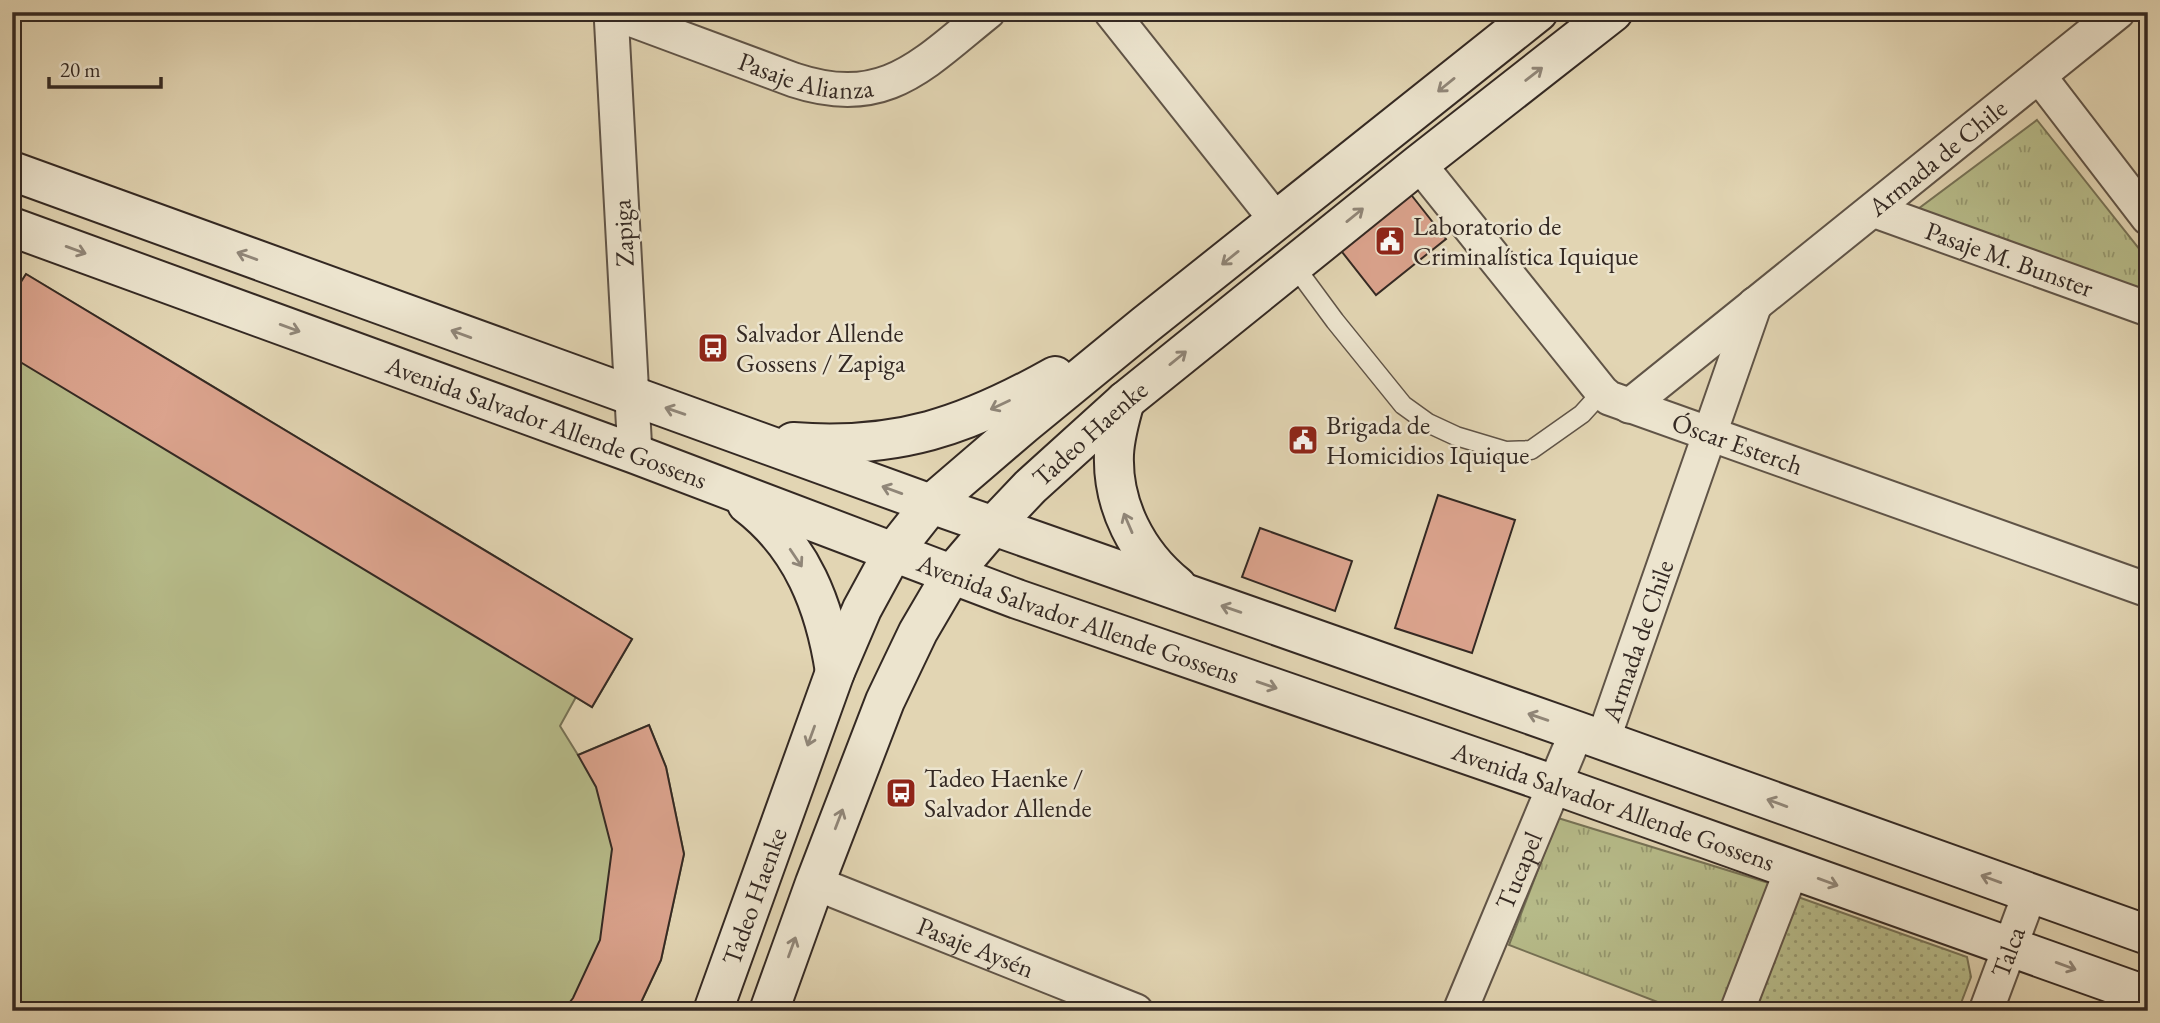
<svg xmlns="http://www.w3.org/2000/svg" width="2160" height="1023" font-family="'EB Garamond',serif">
<defs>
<pattern id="grass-tufts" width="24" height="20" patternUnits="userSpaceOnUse" patternTransform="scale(1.75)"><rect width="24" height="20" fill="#b7bc8a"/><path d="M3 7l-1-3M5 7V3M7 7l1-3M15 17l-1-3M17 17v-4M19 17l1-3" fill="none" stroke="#969970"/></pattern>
<pattern id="park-dots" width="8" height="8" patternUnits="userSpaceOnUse" patternTransform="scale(1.75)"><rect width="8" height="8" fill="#b7bc8a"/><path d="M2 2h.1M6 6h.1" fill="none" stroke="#969970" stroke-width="1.8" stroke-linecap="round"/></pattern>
</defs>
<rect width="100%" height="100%" fill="#e2d5b3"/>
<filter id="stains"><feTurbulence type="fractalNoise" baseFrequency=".00286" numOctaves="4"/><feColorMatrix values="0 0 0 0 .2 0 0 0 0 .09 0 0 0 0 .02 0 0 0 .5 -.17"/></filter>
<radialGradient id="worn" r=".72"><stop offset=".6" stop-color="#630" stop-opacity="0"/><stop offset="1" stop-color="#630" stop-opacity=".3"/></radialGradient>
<g fill="url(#grass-tufts)" stroke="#767256" stroke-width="2">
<path d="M2037 120 2148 260V292L1918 209Z"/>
<path d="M1558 818 1772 884 1723 1011H1681L1509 945Z"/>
</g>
<path fill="url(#park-dots)" stroke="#767256" stroke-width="2" d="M1798 897 1967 957 1971 977 1958 1011H1755Z"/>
<path fill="#b7bc8a" stroke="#767256" stroke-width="2" d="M26 274 632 639 592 707 576 697 560 726 578 755 649 725 666 767 684 854 661 960 637 1011H12V374L20 362 12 357V296Z"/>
<g fill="#dba38d" stroke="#342923" stroke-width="2">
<path d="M1405 187 1446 239 1376 295 1335 243Z"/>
<path d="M26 274 632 639 592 707 12 357V296Z"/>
<path d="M1438 495 1515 520 1472 653 1395 628Z"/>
<path d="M1260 528 1352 561 1335 611 1242 577Z"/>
<path d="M649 725 666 767 684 854 661 960 637 1011H563L573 998 600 940 612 849 596 787 578 755Z"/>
</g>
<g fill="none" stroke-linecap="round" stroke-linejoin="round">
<g stroke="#605447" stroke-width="21">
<path id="service" d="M1293 264 1335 321 1403 405 1428 423 1456 436 1506 451 1531 450 1582 414 1602 392"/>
</g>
<g stroke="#605447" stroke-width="37">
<g id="minor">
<path d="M1111 12 1277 221"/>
<path d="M2039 76 2148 218"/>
<path id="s1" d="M1419 164 1602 392 1609 398 2148 590"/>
<path id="s2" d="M1873 210 2148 309"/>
<path id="s3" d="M1629 406 2118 12"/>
<path id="s4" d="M635 454 611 12 794 80C885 110 922 65 988 12"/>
<path id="s5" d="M1603 740 1755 304"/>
<path id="s6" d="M815 883 1136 1011"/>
<path id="s7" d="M1460 1011 1577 731"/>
<path d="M1737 1011 1792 869"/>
<path id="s8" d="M1986 1011 2030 893"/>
</g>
</g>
<g stroke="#342923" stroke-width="42">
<g id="secondary">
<path d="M12 171 931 504 1577 731 2148 935"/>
<path id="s9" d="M12 227 635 454 1017 599 1555 785 2148 996"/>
<path d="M1125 401C1120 418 1115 435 1114 454 1112 505 1137 554 1177 586"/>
<path d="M793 442C897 450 966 426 1055 376"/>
<path d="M747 504C802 546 825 606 835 672"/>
<path id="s10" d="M713 1011 835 672 862 609 893 552 931 504 1023 425 1145 325 1538 12"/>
<path id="s11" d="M769 1011 815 883 885 701 918 632 952 574 993 526 1030 487 1125 401 1419 164 1613 12"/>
</g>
</g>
<use href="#service" stroke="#ece4ce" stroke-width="18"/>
<use href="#minor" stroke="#ece4ce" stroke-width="33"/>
<use href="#secondary" stroke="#ece4ce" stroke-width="38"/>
</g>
<defs><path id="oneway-shaft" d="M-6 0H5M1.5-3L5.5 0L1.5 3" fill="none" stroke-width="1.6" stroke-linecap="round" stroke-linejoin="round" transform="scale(1.75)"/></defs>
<g stroke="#908678">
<use href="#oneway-shaft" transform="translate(1534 74) rotate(-38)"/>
<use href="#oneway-shaft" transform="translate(1446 85) rotate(141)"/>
<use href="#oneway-shaft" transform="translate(1355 215) rotate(-39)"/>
<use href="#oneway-shaft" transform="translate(76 250) rotate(20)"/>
<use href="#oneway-shaft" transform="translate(247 256) rotate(-160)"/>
<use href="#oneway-shaft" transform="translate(1230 258) rotate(141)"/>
<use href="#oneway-shaft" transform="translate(290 328) rotate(20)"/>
<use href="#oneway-shaft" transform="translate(461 334) rotate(-160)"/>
<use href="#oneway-shaft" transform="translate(1178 358) rotate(-39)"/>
<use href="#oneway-shaft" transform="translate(1000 405) rotate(155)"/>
<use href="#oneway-shaft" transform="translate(675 411) rotate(-161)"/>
<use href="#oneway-shaft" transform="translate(892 490) rotate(-160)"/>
<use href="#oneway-shaft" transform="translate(1128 523) rotate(-113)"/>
<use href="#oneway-shaft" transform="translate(796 558) rotate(56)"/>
<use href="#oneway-shaft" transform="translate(1231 609) rotate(-161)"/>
<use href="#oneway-shaft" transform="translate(1267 685) rotate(19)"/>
<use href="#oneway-shaft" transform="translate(1538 717) rotate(-161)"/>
<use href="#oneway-shaft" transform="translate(811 736) rotate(110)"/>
<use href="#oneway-shaft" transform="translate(1777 803) rotate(-160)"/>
<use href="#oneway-shaft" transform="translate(839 819) rotate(-69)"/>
<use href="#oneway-shaft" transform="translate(1991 879) rotate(-160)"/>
<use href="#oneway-shaft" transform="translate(1828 882) rotate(20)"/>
<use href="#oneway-shaft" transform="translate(792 947) rotate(-70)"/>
<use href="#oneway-shaft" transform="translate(2066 966) rotate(20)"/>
</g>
<defs>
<g id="civic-square" transform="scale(1.575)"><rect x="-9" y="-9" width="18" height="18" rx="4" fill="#8f2418" stroke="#ece4ce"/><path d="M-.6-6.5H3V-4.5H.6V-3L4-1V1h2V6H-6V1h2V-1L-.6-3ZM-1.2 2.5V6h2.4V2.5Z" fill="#fff"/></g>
<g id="bus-square" transform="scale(1.575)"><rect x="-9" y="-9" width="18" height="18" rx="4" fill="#8f2418" stroke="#ece4ce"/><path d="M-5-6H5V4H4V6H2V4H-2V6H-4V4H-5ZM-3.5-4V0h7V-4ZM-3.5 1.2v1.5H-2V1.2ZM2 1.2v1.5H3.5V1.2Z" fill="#fff"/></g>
</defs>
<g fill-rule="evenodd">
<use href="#civic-square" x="1390" y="241"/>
<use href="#bus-square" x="713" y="348"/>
<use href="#civic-square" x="1303" y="440"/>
<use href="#bus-square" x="901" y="793"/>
</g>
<g text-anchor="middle" stroke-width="5" stroke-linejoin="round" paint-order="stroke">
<g font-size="26" fill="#342923" stroke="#ece4ce">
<text dy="9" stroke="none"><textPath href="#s4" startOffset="649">Pasaje Alianza</textPath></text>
<text dy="9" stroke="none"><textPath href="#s3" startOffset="396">Armada de Chile</textPath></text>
<text transform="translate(623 233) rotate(-93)" y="9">Zapiga</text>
<text dy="9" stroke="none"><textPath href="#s2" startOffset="145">Pasaje M. Bunster</textPath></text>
<text dy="9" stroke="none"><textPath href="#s9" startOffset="569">Avenida Salvador Allende Gossens</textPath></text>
<text dy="9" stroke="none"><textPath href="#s11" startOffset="672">Tadeo Haenke</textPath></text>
<text dy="9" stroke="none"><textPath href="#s1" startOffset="438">Óscar Esterch</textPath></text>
<text dy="9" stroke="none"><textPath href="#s9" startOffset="1136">Avenida Salvador Allende Gossens</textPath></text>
<text dy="9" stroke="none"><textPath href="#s5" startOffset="105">Armada de Chile</textPath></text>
<text dy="9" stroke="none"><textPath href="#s9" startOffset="1703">Avenida Salvador Allende Gossens</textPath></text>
<text dy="9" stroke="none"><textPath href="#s7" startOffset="152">Tucapel</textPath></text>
<text dy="9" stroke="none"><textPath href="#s10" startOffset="122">Tadeo Haenke</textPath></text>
<text dy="9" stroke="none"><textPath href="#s6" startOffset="173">Pasaje Aysén</textPath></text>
<text dy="9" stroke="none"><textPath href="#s8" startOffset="63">Talca</textPath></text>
</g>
<g font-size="26" fill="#342923" stroke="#ece4ce" text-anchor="start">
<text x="1413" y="235">Laboratorio de<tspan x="1413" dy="30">Criminalística Iquique</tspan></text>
<text x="736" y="342">Salvador Allende<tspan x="736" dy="30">Gossens / Zapiga</tspan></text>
<text x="1326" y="434">Brigada de<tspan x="1326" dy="30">Homicidios Iquique</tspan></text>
<text x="924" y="787">Tadeo Haenke /<tspan x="924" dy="30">Salvador Allende</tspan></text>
</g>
</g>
<rect width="2160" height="1023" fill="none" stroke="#e2d5b3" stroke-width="42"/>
<rect x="14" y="14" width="2132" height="995" fill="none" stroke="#342923" stroke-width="3.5"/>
<rect x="21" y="21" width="2118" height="981" fill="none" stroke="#342923" stroke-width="2"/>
<path d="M49 77v10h112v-10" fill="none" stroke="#342923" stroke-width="3.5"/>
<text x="60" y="77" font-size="21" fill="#342923" stroke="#ece4ce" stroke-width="5" paint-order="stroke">20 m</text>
<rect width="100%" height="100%" filter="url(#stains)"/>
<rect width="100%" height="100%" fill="url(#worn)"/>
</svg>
